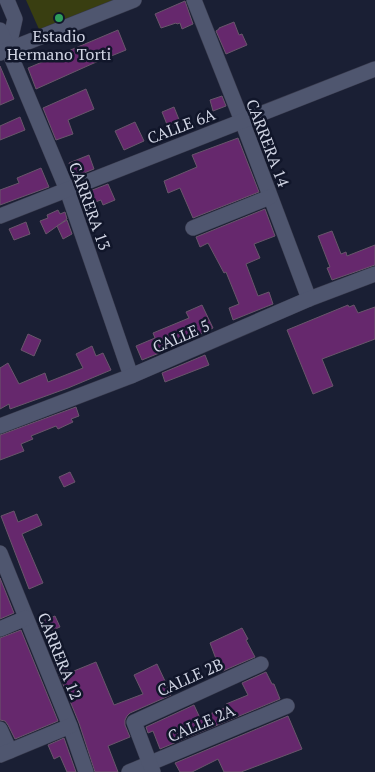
<svg xmlns="http://www.w3.org/2000/svg" width="375" height="772" font-family="'PT Serif',serif">
<rect width="100%" height="100%" fill="#1a1f34"/>
<path fill="#393e11" d="M26 0H126L42 36Z"/>
<g fill="#66286d" stroke="#69566b">
<path d="M185 1 193 24 182 29 180 23 177 24 176 23 161 28 155 14Z"/>
<path d="M234 22 239 35 242 34 247 45 226 54 216 31 219 29V28Z"/>
<path d="M118 30 126 50 94 63 36 89 28 68Z"/>
<path d="M0 66 14 99 0 105Z"/>
<path d="M86 89 94 109 68 120 73 134 56 140 43 108Z"/>
<path d="M222 96 226 106 213 111 210 100Z"/>
<path d="M174 107 180 122 168 127 162 112Z"/>
<path d="M20 117 25 130 0 140V126Z"/>
<path d="M135 122 144 141 124 150 115 131Z"/>
<path d="M238 138 259 192 193 218 180 188 168 193 164 181 197 167 192 155Z"/>
<path d="M89 155 94 169 74 177 69 163Z"/>
<path d="M41 168 49 187 0 205V190L19 183 17 178Z"/>
<path d="M108 184 115 200 103 205 101 200 87 205 82 194Z"/>
<path d="M265 209 275 236 254 244 260 258 246 264 258 296 269 292 273 304 233 320 229 308 239 304 226 272 224 273 208 243 200 247 196 237Z"/>
<path d="M58 210 60 214 65 212 67 219 46 234 40 221 48 218 47 215Z"/>
<path d="M67 220 72 234 63 239 57 226Z"/>
<path d="M26 222 30 234 14 240 9 229Z"/>
<path d="M332 231 341 254 346 252 347 256 375 245V265L332 280 327 268 330 267 318 236Z"/>
<path d="M202 305 213 328 174 347 142 360 136 346 155 338 153 333 189 318 186 312Z"/>
<path d="M348 305 349 307 354 305 358 313 375 307V339L322 359 333 386 313 394 287 330Z"/>
<path d="M28 334 41 340 34 356 21 350Z"/>
<path d="M92 346 96 356 103 353 111 370 68 388 10 409 9 404 0 409V368L8 363 19 384 45 373 48 382 83 368 76 354Z"/>
<path d="M205 355 209 365 165 382 162 373Z"/>
<path d="M76 407 79 416 71 419 73 422 58 429 56 426 31 436 33 439 21 444 24 451 0 460V435Z"/>
<path d="M70 472 75 482 64 487 59 477Z"/>
<path d="M14 511 18 522 37 514 42 525 22 534 43 583 29 589 1 516Z"/>
<path d="M0 578 14 613 0 619Z"/>
<path d="M55 616 60 627 43 634 38 623Z"/>
<path d="M242 628 248 639 246 640 255 657 216 674 210 661 216 659 210 643Z"/>
<path d="M21 630 58 721 15 739 8 725 5 721 0 720V638Z"/>
<path d="M63 659 69 673 96 662 114 705 143 694 134 675 157 664 165 681 171 695 130 713 127 716 125 720V725L130 737 108 746 118 772H95L79 723 54 662Z"/>
<path d="M266 672 272 684H274L280 699 160 749 153 731 148 733 146 727 194 705 200 718 227 707 226 704 248 695 242 683Z"/>
<path d="M288 716 302 749 241 772H224L218 759 192 772H180L175 763Z"/>
<path d="M64 738 76 772H67L60 756 54 759 48 745Z"/>
</g>
<g fill="none" stroke-linecap="round" stroke-linejoin="round">
<g stroke="#37394b" stroke-width="16">
<g id="minor">
<path d="M7 0 15 19 8 50"/>
<path d="M194 0 242 121 309 299"/>
<path d="M0 30 67 190 131 376"/>
<path d="M0 53 134 0"/>
<path d="M0 216 375 69"/>
<path d="M193 228 270 197"/>
<path d="M0 426 131 376 309 299 375 274"/>
<path d="M0 553 70 726 86 772"/>
<path d="M0 629 26 618"/>
<path d="M0 729 10 751"/>
<path d="M0 755 70 726"/>
<path d="M129 772 287 706"/>
<path d="M153 772 134 722 261 664"/>
</g>
</g>
<use href="#minor" stroke="#4f566f" stroke-width="15"/>
</g>
<circle fill="#2e9e5b" stroke="#11162a" stroke-width="2" cx="59" cy="18" r="5"/>
<g text-anchor="middle" stroke-width="5" stroke-linejoin="round" paint-order="stroke">
<g font-size="16" fill="#d1d5e4" stroke="#11162a">
<text x="59" y="42">Estadio<tspan x="59" dy="18">Hermano Torti</tspan></text>
</g>
<g font-size="16" fill="#d1d5e4" stroke="#11162a">
<text transform="translate(181 126) rotate(-21)" y="6">CALLE 6A</text>
<text transform="translate(268 143) rotate(69)" y="6">CARRERA 14</text>
<text transform="translate(90 206) rotate(70)" y="6">CARRERA 13</text>
<text transform="translate(181 336) rotate(-23)" y="6">CALLE 5</text>
<text transform="translate(60 656) rotate(68)" y="6">CARRERA 12</text>
<text transform="translate(190 677) rotate(-24)" y="6">CALLE 2B</text>
<text transform="translate(201 723) rotate(-23)" y="6">CALLE 2A</text>
</g>
</g>
</svg>
